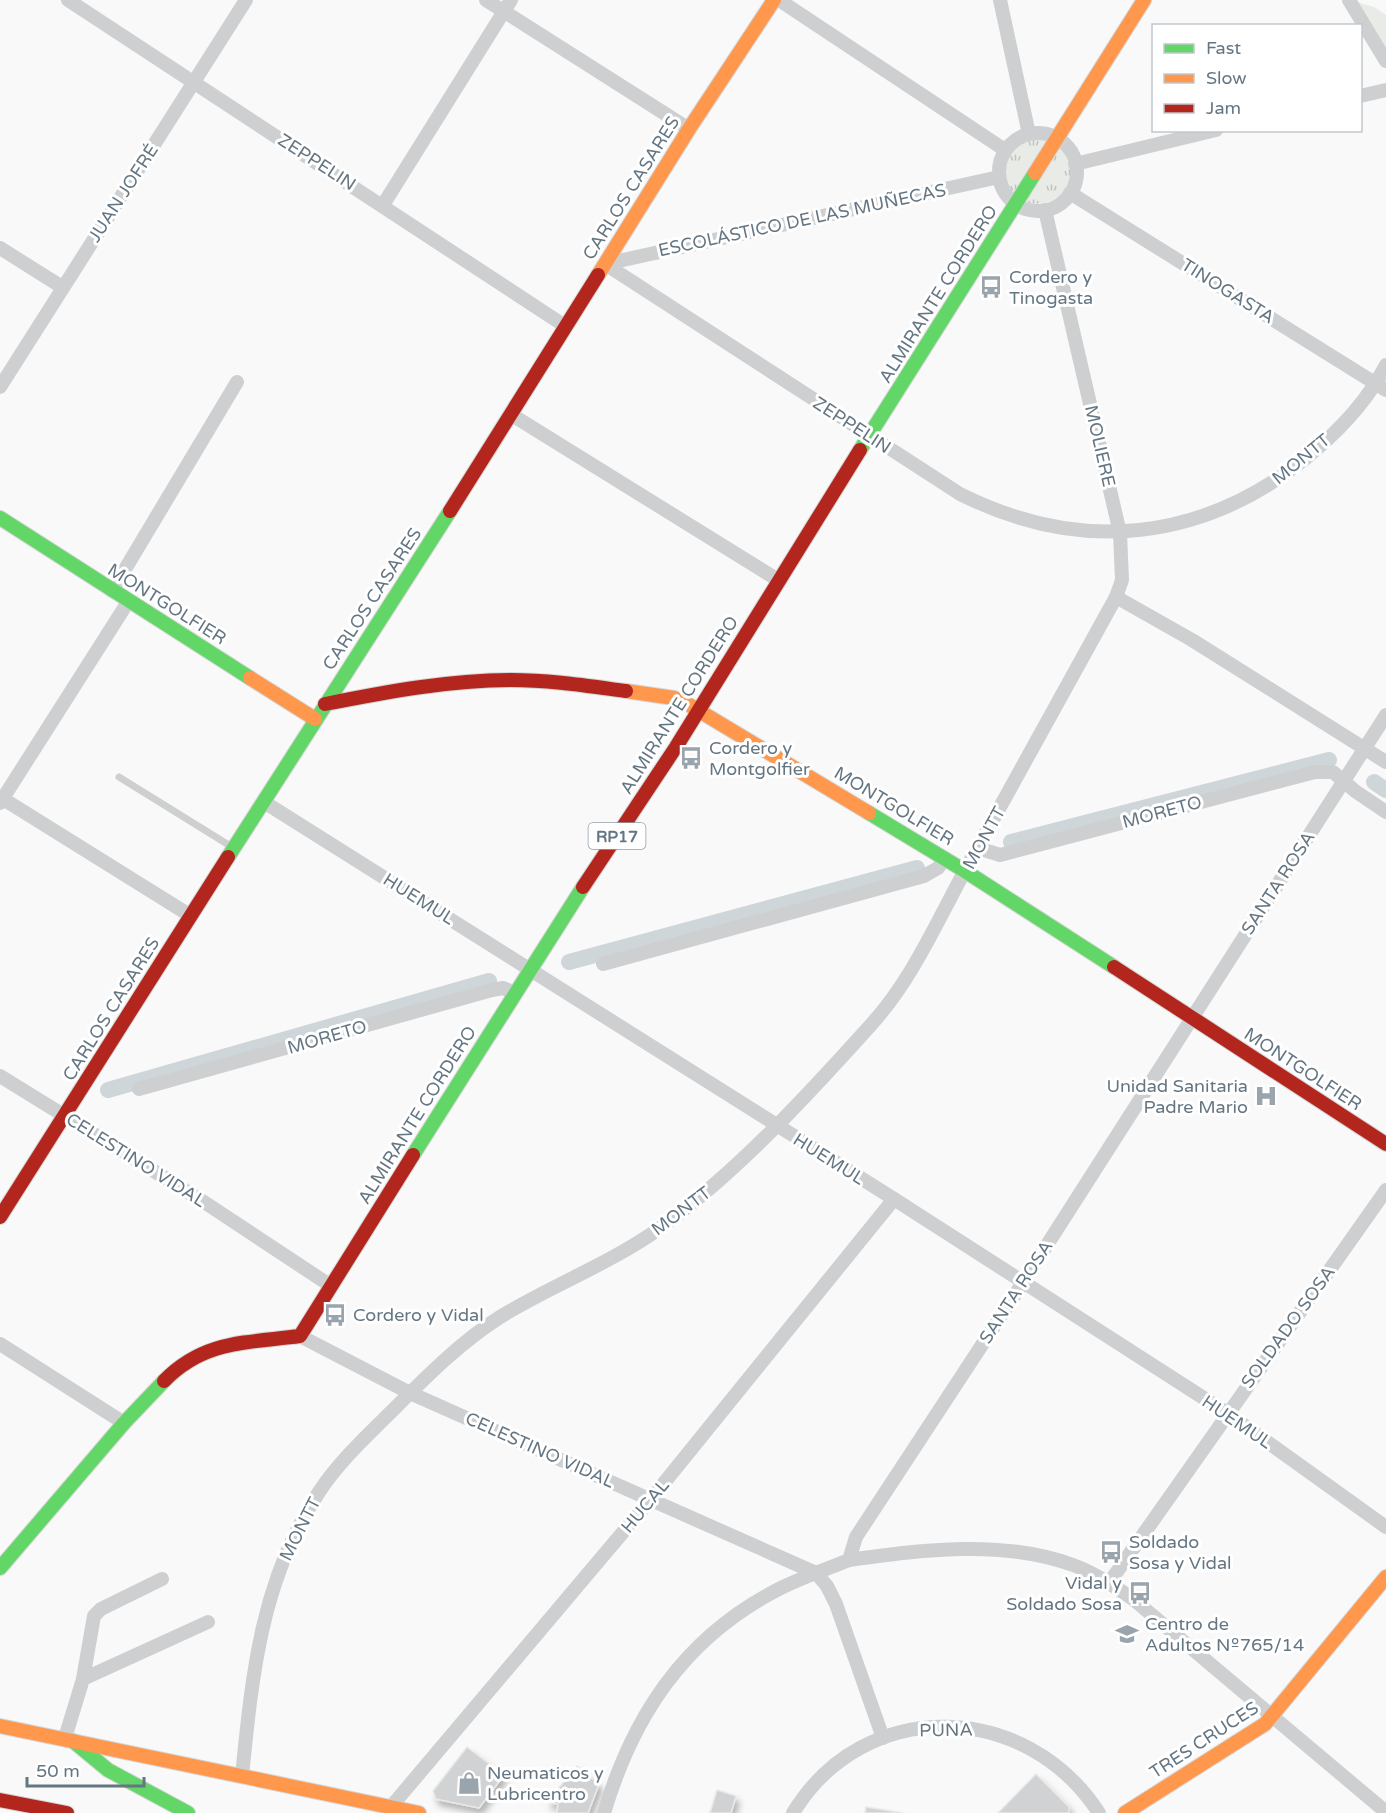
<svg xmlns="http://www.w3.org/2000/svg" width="1386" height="1813" font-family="'Varela Round',sans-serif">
<defs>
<pattern id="park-tufts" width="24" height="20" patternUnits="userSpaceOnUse" patternTransform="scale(1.5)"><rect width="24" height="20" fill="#e8ebe6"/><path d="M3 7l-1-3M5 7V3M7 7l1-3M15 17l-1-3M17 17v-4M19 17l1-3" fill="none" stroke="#c0c3c0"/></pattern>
<filter id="shadow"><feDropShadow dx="3.5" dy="6" stdDeviation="3" flood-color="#0004"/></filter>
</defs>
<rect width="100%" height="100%" fill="#f9f9f9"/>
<path fill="#e8ebe6" d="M1357 2 1374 7 1386 15V47Z"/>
<g fill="url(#park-tufts)">
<path d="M1041 137 1051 141 1016 197C992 171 1006 138 1041 137Z"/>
<path d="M1058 145C1086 175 1062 214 1022 201Z"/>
</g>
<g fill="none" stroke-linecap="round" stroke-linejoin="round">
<g stroke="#ced6d9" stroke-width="16">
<path d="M1374 782 1386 790"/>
<path d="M1011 842 1329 760"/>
<path d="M569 962 917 868"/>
<path d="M108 1090 489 981"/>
</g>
</g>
<g fill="#d0d2d3" stroke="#e8e8e8" stroke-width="1.5" filter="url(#shadow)">
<path d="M467 1747 504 1775 479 1808 436 1799 433 1791Z"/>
<path d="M577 1766 599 1784 588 1813H557L558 1804 547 1802Z"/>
<path d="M1036 1774 1069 1807V1813H998Z"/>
<path d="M717 1790 736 1796 731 1813H710Z"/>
<path d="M866 1807 903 1813H865Z"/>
</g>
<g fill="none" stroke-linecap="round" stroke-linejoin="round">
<g stroke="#d5d6d7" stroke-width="16">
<g id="fast">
<path d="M860 450 1035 173"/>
<path d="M0 518 250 678"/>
<path d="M869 813 965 871 1114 967"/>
<path d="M228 857 450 511"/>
<path d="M413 1155 583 887"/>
<path d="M0 1568 124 1423 164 1381"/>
<path d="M73 1741 108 1770 188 1813"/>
</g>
</g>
<g stroke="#d5d6d7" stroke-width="16">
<g id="slow">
<path d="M1035 173 1144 0"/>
<path d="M598 275 689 129 774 0"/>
<path d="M250 678 315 719"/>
<path d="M626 691 674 698 686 703 869 813"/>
<path d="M0 1726 419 1813"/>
<path d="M1125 1813 1265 1724 1386 1577"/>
</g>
</g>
<g stroke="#d5d6d7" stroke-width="16">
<g id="jam">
<path d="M450 511 598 275"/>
<path d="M325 704C386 692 449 680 511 680 550 680 588 686 626 691"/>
<path d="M583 887 676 747 860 450"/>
<path d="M1114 967 1386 1144"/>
<path d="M0 1217 228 857"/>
<path d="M164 1381C204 1340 247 1343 300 1336L413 1155"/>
<path d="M0 1800 67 1813"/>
</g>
</g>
<path stroke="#cecfd0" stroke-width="7" d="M119 777 232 847"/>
<g stroke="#cecfd0" stroke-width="14">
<path d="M68 0 565 326"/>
<path d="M486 0 689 129"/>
<path d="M779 0 1005 150"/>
<path d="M1000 0 1029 134"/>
<path d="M1349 0 1386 61"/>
<path d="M1360 96 1386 90"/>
<circle cx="1038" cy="172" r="39"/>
<path d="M1075 164 1216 130"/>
<path d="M1070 193 1386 390"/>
<path d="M383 205 511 0"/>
<path d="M1045 210 1120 533 1122 580 1116 597 1192 640 1386 762"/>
<path d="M0 248 62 287"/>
<path d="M605 264 960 494C1080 554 1201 542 1306 458 1338 432 1367 402 1386 365"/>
<path d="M605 264 999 177"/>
<path d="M0 387 246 0"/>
<path d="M512 415 778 580"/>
<path d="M112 591 237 382"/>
<path d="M0 797 191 916"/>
<path d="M264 802 894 1199 1227 1413 1386 1527"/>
<path d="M0 803 128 602"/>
<path d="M978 848 1000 855 1315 772H1333L1355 791 1386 812"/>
<path d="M603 964 924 876 938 868 945 858"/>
<path d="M0 1076 204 1202 331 1286"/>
<path d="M139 1089 492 990 503 988 515 993"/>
<path d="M300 1336 410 1393 816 1573 827 1586 836 1604 883 1738"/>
<path d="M0 1344 124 1423"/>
<path d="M849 1560C922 1550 1001 1539 1073 1565 1095 1573 1114 1586 1133 1599L1386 1812"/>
<path d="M1109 1583 1386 1190"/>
<path d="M83 1679 208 1622"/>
<path d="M65 1738 83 1679 94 1616 101 1609 162 1579"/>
<path d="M242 1776C252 1676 261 1579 319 1492 340 1460 369 1434 396 1407 428 1375 461 1342 500 1317 552 1285 610 1264 660 1228 738 1171 804 1099 869 1027 913 979 937 921 968 865 1018 775 1067 686 1116 597"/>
<path d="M390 1808 651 1499 894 1199"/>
<path d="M604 1813C633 1716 684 1638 777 1590 800 1578 825 1570 849 1560L856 1537 1022 1284 1386 715"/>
<path d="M793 1813C864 1696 1026 1700 1099 1813"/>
</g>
<use href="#fast" stroke="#63d668" stroke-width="14"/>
<use href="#slow" stroke="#ff974d" stroke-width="14"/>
<use href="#jam" stroke="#b3261e" stroke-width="14"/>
</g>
<defs>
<g id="bus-bare" transform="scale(1.8)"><path d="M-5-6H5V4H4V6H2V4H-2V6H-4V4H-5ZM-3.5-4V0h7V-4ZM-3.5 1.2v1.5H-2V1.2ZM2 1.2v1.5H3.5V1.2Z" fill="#99a4ac" stroke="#fff" stroke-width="2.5" paint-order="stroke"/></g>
<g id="hospital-bare" transform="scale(1.8)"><path d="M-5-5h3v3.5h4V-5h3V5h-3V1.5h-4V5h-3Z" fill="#99a4ac" stroke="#fff" stroke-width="2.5" paint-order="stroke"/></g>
<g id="school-bare" transform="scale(1.8)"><path d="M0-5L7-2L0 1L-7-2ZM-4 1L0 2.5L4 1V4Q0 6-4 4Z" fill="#99a4ac" stroke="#fff" stroke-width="2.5" paint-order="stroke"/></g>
<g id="shop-bare" transform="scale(1.8)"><path d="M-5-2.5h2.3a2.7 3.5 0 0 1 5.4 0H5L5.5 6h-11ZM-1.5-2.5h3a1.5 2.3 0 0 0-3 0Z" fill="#99a4ac" stroke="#fff" stroke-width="2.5" paint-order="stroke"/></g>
</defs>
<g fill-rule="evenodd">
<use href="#bus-bare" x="991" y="287"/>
<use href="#bus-bare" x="691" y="758"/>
<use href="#hospital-bare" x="1266" y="1096"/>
<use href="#bus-bare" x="335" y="1315"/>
<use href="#bus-bare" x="1111" y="1552"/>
<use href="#bus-bare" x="1140" y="1593"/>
<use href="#school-bare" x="1127" y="1634"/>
<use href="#shop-bare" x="469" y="1783"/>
</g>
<g text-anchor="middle" stroke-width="6" stroke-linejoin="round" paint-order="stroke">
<rect fill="#fff" stroke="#939fa8" stroke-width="1.5" x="588.5" y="823" width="57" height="26" rx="4.5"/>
<g font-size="16" font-weight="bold" fill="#657683">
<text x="617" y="842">RP17</text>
</g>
<g font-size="18" fill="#657683" stroke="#fff">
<text transform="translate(317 162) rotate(33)" y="6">ZEPPELIN</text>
<text transform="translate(631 188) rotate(-58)" y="6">CARLOS CASARES</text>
<text transform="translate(123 193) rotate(-57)" y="6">JUAN JOFRÉ</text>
<text transform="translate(802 220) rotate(-12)" y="6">ESCOLÁSTICO DE LAS MUÑECAS</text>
<text transform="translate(1228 291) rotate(32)" y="6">TINOGASTA</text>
<text transform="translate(938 294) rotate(-58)" y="6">ALMIRANTE CORDERO</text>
<text transform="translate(852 425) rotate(33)" y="6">ZEPPELIN</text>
<text transform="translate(1100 446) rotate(77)" y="6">MOLIERE</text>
<text transform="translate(1301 459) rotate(-39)" y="6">MONTT</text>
<text transform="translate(372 599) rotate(-57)" y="6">CARLOS CASARES</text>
<text transform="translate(167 604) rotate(32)" y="6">MONTGOLFIER</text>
<text transform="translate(679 705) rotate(-58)" y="6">ALMIRANTE CORDERO</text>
<text transform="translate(894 806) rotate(31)" y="6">MONTGOLFIER</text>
<text transform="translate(1162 812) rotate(-15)" y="6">MORETO</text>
<text transform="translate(984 838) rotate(-61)" y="6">MONTT</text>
<text transform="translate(1278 883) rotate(-57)" y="6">SANTA ROSA</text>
<text transform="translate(419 899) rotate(32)" y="6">HUEMUL</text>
<text transform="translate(111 1009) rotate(-58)" y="6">CARLOS CASARES</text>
<text transform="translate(327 1037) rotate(-16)" y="6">MORETO</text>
<text transform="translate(1303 1069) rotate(33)" y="6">MONTGOLFIER</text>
<text transform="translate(417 1115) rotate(-58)" y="6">ALMIRANTE CORDERO</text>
<text transform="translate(829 1159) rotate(32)" y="6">HUEMUL</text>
<text transform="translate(136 1160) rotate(32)" y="6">CELESTINO VIDAL</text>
<text transform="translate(681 1211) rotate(-37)" y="6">MONTT</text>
<text transform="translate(1016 1292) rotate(-57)" y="6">SANTA ROSA</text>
<text transform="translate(1288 1327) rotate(-54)" y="6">SOLDADO SOSA</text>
<text transform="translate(1237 1422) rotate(34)" y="6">HUEMUL</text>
<text transform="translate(540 1450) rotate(24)" y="6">CELESTINO VIDAL</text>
<text transform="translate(645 1506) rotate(-50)" y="6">HUCAL</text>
<text transform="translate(300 1529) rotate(-63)" y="6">MONTT</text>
<text transform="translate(946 1730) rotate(-1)" y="6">PUNA</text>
<text transform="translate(1204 1740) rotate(-33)" y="6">TRES CRUCES</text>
</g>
<g font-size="18" fill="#657683" stroke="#fff" text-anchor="start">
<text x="1009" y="283">Cordero y<tspan x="1009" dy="21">Tinogasta</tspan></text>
<text x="709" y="754">Cordero y<tspan x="709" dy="21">Montgolfier</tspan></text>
<text x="1248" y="1092" text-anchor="end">Unidad Sanitaria<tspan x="1248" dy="21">Padre Mario</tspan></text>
<text x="353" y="1321">Cordero y Vidal</text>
<text x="1129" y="1548">Soldado<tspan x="1129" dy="21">Sosa y Vidal</tspan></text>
<text x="1122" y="1589" text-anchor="end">Vidal y<tspan x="1122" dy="21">Soldado Sosa</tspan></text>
<text x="1145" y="1630">Centro de<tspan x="1145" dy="21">Adultos Nº765/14</tspan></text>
<text x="487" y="1779">Neumaticos y<tspan x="487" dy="21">Lubricentro</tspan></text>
</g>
</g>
<rect x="1152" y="24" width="210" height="108" fill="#ffffff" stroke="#c1c8cd" stroke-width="1.5"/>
<rect x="1164" y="44" width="30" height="9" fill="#63d668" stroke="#c1c8cd" stroke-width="1.5"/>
<text x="1206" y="54" font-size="18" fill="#657683">Fast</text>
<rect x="1164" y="74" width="30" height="9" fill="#ff974d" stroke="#c1c8cd" stroke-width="1.5"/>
<text x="1206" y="84" font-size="18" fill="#657683">Slow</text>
<rect x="1164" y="104" width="30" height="9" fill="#b3261e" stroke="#c1c8cd" stroke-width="1.5"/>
<text x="1206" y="114" font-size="18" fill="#657683">Jam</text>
<path d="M27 1777v9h117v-9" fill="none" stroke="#657683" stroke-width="3"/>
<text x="36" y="1777" font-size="18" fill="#657683" stroke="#ffffff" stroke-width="4.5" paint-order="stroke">50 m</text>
</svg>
